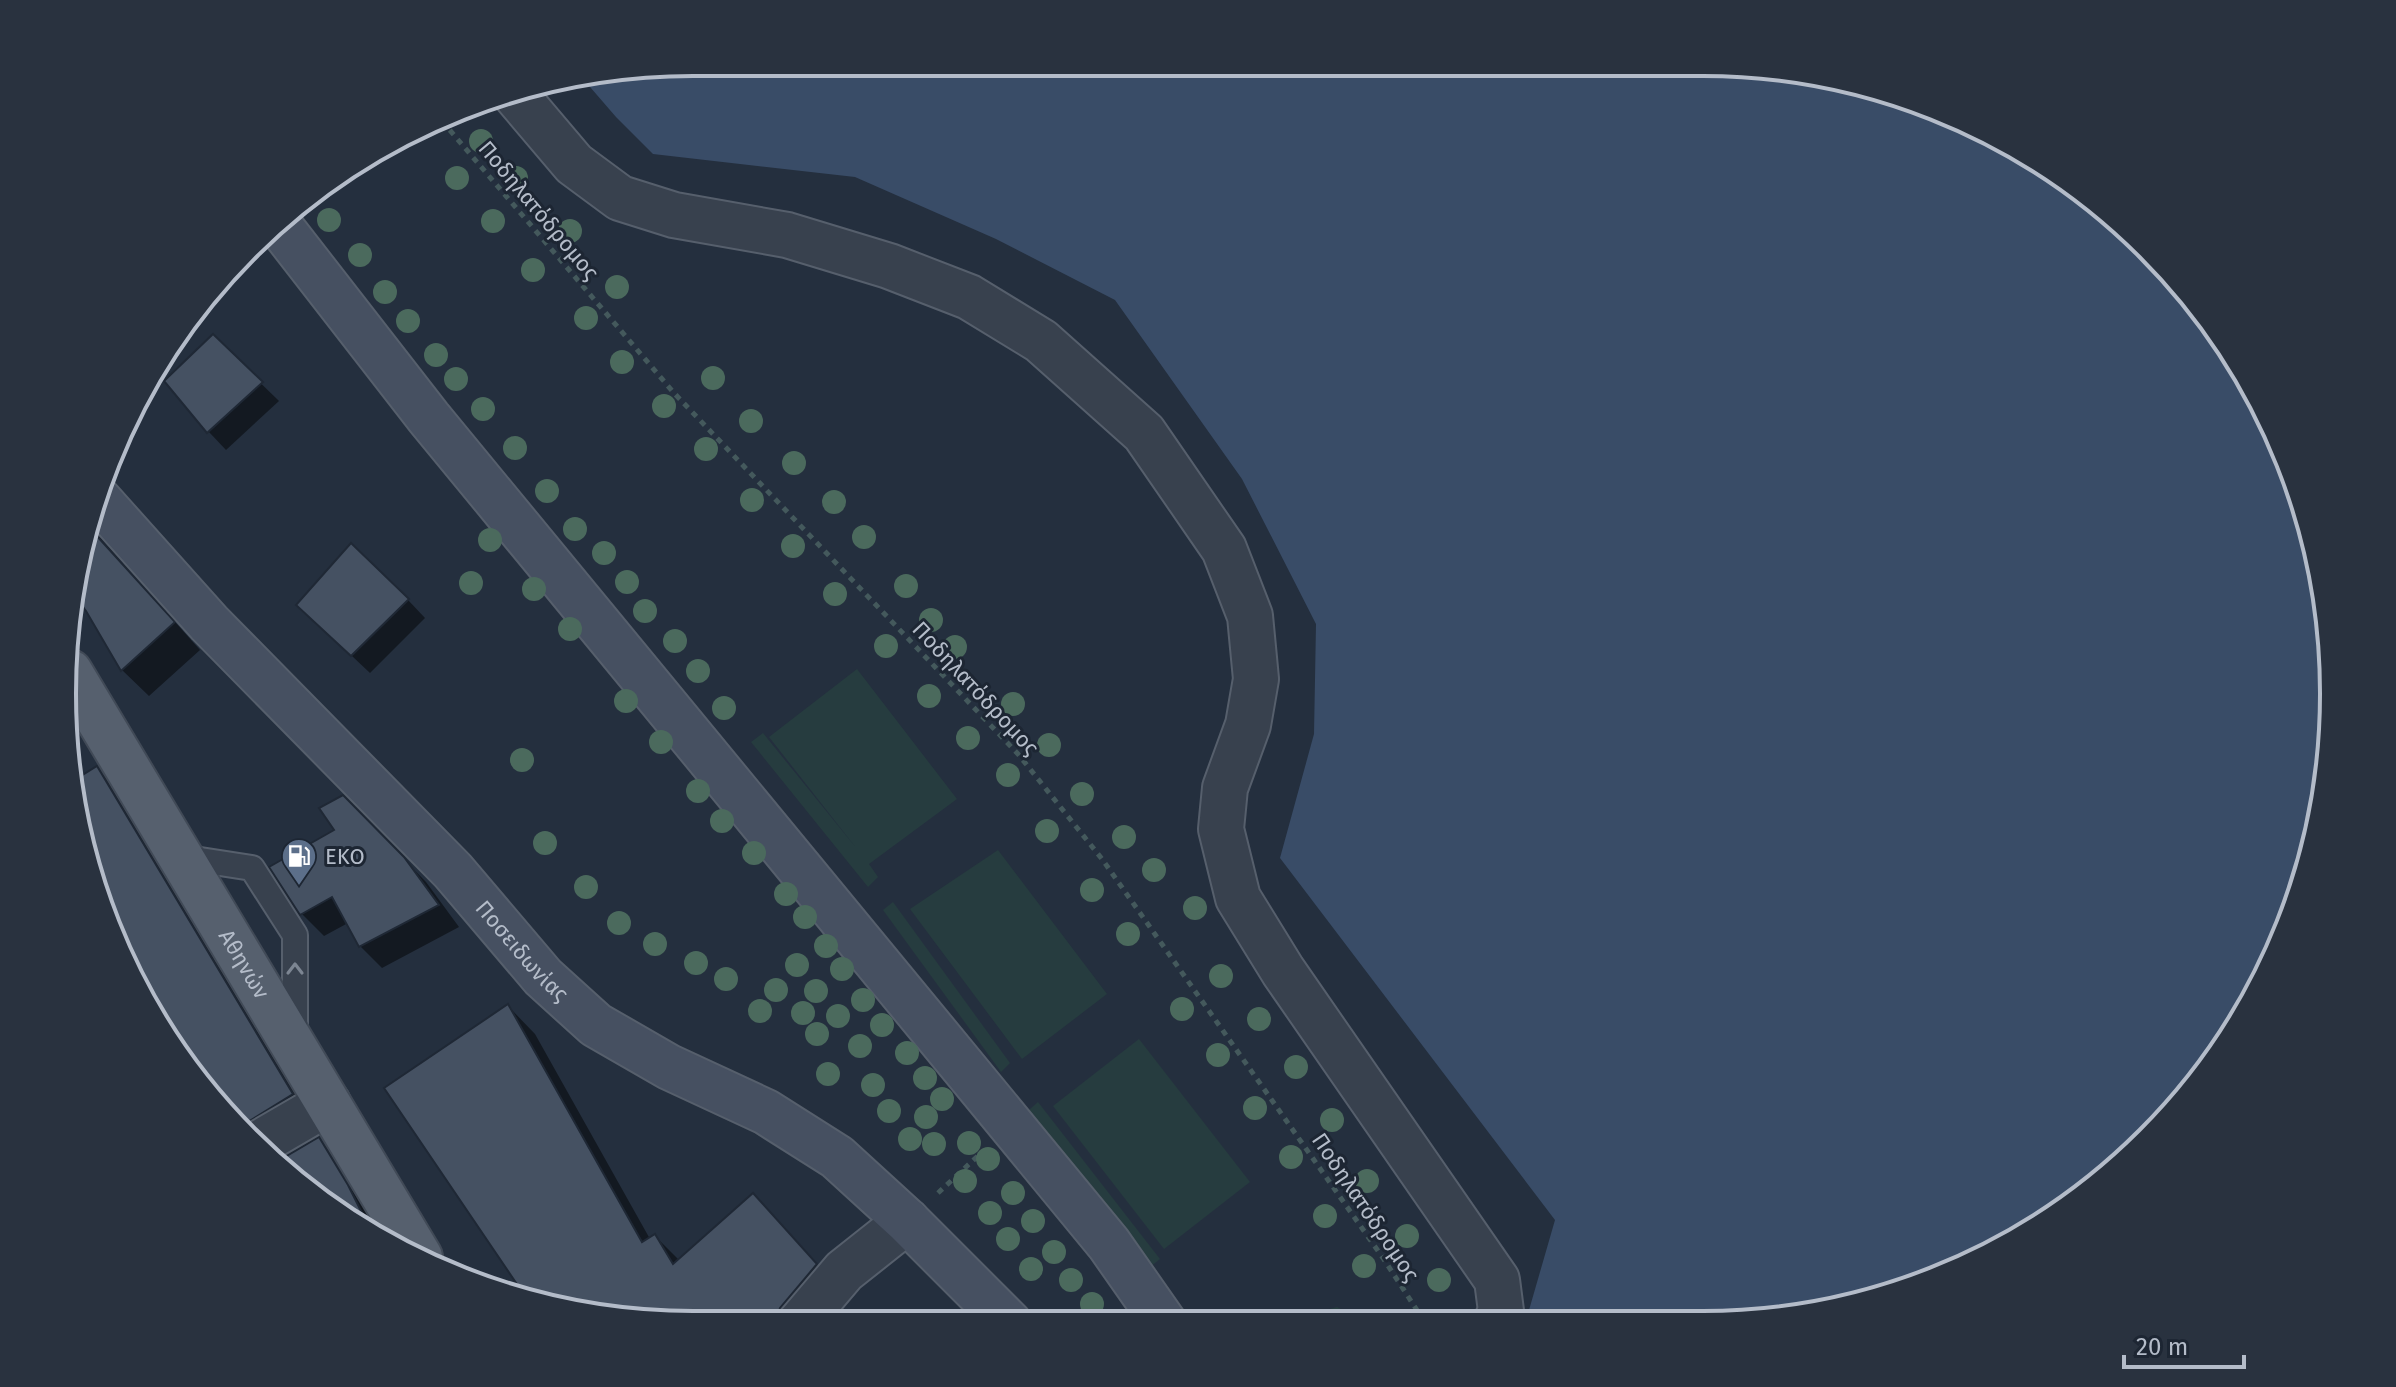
<svg xmlns="http://www.w3.org/2000/svg" width="2396" height="1387" font-family="'Fira Sans',sans-serif">
<rect width="100%" height="100%" fill="#242f3e"/>
<g fill="#263c3f">
<path d="M857 669 957 799 869 864 878 877 868 887 751 742 763 733 857 849 769 737Z"/>
<path d="M998 850 1107 994 1022 1059 910 909Z"/>
<path d="M893 902 1010 1063 1001 1072 883 910Z"/>
<path d="M1139 1039 1250 1182 1164 1249 1053 1106Z"/>
<path d="M1038 1102 1160 1259 1150 1267 1029 1110Z"/>
<path d="M1337 1307 1369 1324H1288L1290 1320Z"/>
</g>
<path fill="#394c67" d="M694 62 1744 63 1906 96 2053 168 2149 247 2227 342 2286 451 2322 570 2334 693 2322 816 2286 935 2228 1044 2149 1140 2019 1240 1905 1292 1744 1324H1525L1555 1220 1280 858 1314 734 1316 624 1242 479 1115 300 996 239 855 177 653 154 616 117 584 80Z"/>
<g fill="#0007">
<path d="M213 337 279 401 226 450 209 432 167 381Z"/>
<path d="M87 523 200 650 149 696 122 670 88 610 77 596 84 530Z"/>
<path d="M408 600 425 618 370 673 317 623Z"/>
<path d="M97 769 121 793 316 1119 268 1149 193 1078 134 969 136 968 117 931 115 932 96 897 73 783Z"/>
<path d="M343 797 426 882 459 927 382 968 360 946 348 923 324 936 302 914 337 831Z"/>
<path d="M508 1006 535 1034 650 1239 655 1236 680 1261 780 1223 843 1293 819 1324H652Z"/>
<path d="M319 1140 343 1164 386 1240 343 1219Z"/>
</g>
<g fill="#455162" stroke="#1f2835" stroke-width="2">
<path d="M213 334 263 382 207 433 164 381Z"/>
<path d="M86 524 175 622 121 671 86 611 77 599 84 530Z"/>
<path d="M351 543 409 599 351 656 296 605Z"/>
<path d="M97 766 293 1094 243 1125 193 1078 94 890 73 781Z"/>
<path d="M343 795 404 857 439 905 359 947 332 897 300 915 269 867 334 830 319 808Z"/>
<path d="M508 1004 642 1242 655 1234 673 1264 753 1193 817 1264 780 1308 775 1324H652L527 1299 384 1088Z"/>
<path d="M319 1137 348 1185 372 1233 343 1219 280 1160Z"/>
</g>
<g fill="none" stroke-linecap="round" stroke-linejoin="round">
<g stroke="#565f6c" stroke-width="28">
<path id="lane" d="M181 857 252 868 295 935V1036"/>
</g>
<g stroke="#565f6c" stroke-width="48">
<g id="street">
<path d="M513 92 574 164 620 198 674 215 787 235 889 266 969 297 1041 341 1144 433 1224 549 1250 616 1256 679 1248 725 1225 788 1221 829 1238 898 1283 971 1497 1280 1501 1311 1495 1324"/>
<path d="M261 1142 328 1103"/>
<path d="M799 1324 844 1271 907 1221"/>
</g>
</g>
<g stroke="#565f6c" stroke-width="48">
<g id="secondary">
<path d="M279 225 429 418 1109 1244 1165 1324"/>
<path id="s1" d="M98 499 209 623 453 871 543 977 596 1025 669 1067 766 1112 837 1157 907 1221 1010 1324"/>
</g>
</g>
<g stroke="#414a57" stroke-width="48">
<g id="primary">
<path id="s2" d="M70 672 420 1257"/>
</g>
</g>
<g stroke="#44595c" stroke-width="5" stroke-dasharray="6 6" stroke-linecap="butt">
<path d="M442 121 674 393 1018 754 1102 859 1383 1258 1426 1324"/>
<path d="M938 1193 981 1153"/>
</g>
<use href="#lane" stroke="#38414e" stroke-width="24"/>
<use href="#street" stroke="#38414e" stroke-width="44"/>
<use href="#secondary" stroke="#465061" stroke-width="44"/>
<use href="#primary" stroke="#56606e" stroke-width="44"/>
</g>
<g fill="#4b6a5d">
<circle cx="481" cy="141" r="12"/>
<circle cx="457" cy="178" r="12"/>
<circle cx="516" cy="178" r="12"/>
<circle cx="329" cy="220" r="12"/>
<circle cx="493" cy="221" r="12"/>
<circle cx="570" cy="231" r="12"/>
<circle cx="360" cy="255" r="12"/>
<circle cx="533" cy="270" r="12"/>
<circle cx="617" cy="287" r="12"/>
<circle cx="385" cy="292" r="12"/>
<circle cx="586" cy="318" r="12"/>
<circle cx="408" cy="321" r="12"/>
<circle cx="436" cy="355" r="12"/>
<circle cx="622" cy="362" r="12"/>
<circle cx="713" cy="378" r="12"/>
<circle cx="456" cy="379" r="12"/>
<circle cx="664" cy="406" r="12"/>
<circle cx="483" cy="409" r="12"/>
<circle cx="751" cy="421" r="12"/>
<circle cx="515" cy="448" r="12"/>
<circle cx="706" cy="449" r="12"/>
<circle cx="794" cy="463" r="12"/>
<circle cx="547" cy="491" r="12"/>
<circle cx="752" cy="500" r="12"/>
<circle cx="834" cy="502" r="12"/>
<circle cx="575" cy="529" r="12"/>
<circle cx="864" cy="537" r="12"/>
<circle cx="490" cy="540" r="12"/>
<circle cx="793" cy="546" r="12"/>
<circle cx="604" cy="553" r="12"/>
<circle cx="627" cy="582" r="12"/>
<circle cx="471" cy="583" r="12"/>
<circle cx="906" cy="586" r="12"/>
<circle cx="534" cy="589" r="12"/>
<circle cx="835" cy="594" r="12"/>
<circle cx="645" cy="611" r="12"/>
<circle cx="931" cy="620" r="12"/>
<circle cx="570" cy="629" r="12"/>
<circle cx="675" cy="641" r="12"/>
<circle cx="886" cy="646" r="12"/>
<circle cx="955" cy="647" r="12"/>
<circle cx="698" cy="671" r="12"/>
<circle cx="929" cy="696" r="12"/>
<circle cx="626" cy="701" r="12"/>
<circle cx="1013" cy="704" r="12"/>
<circle cx="724" cy="708" r="12"/>
<circle cx="968" cy="738" r="12"/>
<circle cx="661" cy="742" r="12"/>
<circle cx="1049" cy="745" r="12"/>
<circle cx="522" cy="760" r="12"/>
<circle cx="1008" cy="775" r="12"/>
<circle cx="698" cy="791" r="12"/>
<circle cx="1082" cy="794" r="12"/>
<circle cx="722" cy="821" r="12"/>
<circle cx="1047" cy="831" r="12"/>
<circle cx="1124" cy="837" r="12"/>
<circle cx="545" cy="843" r="12"/>
<circle cx="754" cy="853" r="12"/>
<circle cx="1154" cy="870" r="12"/>
<circle cx="586" cy="887" r="12"/>
<circle cx="1092" cy="890" r="12"/>
<circle cx="786" cy="894" r="12"/>
<circle cx="1195" cy="908" r="12"/>
<circle cx="805" cy="917" r="12"/>
<circle cx="619" cy="923" r="12"/>
<circle cx="1128" cy="934" r="12"/>
<circle cx="655" cy="944" r="12"/>
<circle cx="826" cy="946" r="12"/>
<circle cx="696" cy="963" r="12"/>
<circle cx="797" cy="965" r="12"/>
<circle cx="842" cy="969" r="12"/>
<circle cx="1221" cy="976" r="12"/>
<circle cx="726" cy="979" r="12"/>
<circle cx="776" cy="990" r="12"/>
<circle cx="816" cy="991" r="12"/>
<circle cx="863" cy="1000" r="12"/>
<circle cx="1182" cy="1009" r="12"/>
<circle cx="760" cy="1011" r="12"/>
<circle cx="803" cy="1013" r="12"/>
<circle cx="838" cy="1016" r="12"/>
<circle cx="1259" cy="1019" r="12"/>
<circle cx="882" cy="1025" r="12"/>
<circle cx="817" cy="1034" r="12"/>
<circle cx="860" cy="1046" r="12"/>
<circle cx="907" cy="1053" r="12"/>
<circle cx="1218" cy="1055" r="12"/>
<circle cx="1296" cy="1067" r="12"/>
<circle cx="828" cy="1074" r="12"/>
<circle cx="925" cy="1078" r="12"/>
<circle cx="873" cy="1085" r="12"/>
<circle cx="942" cy="1099" r="12"/>
<circle cx="1255" cy="1108" r="12"/>
<circle cx="889" cy="1111" r="12"/>
<circle cx="926" cy="1117" r="12"/>
<circle cx="1332" cy="1120" r="12"/>
<circle cx="910" cy="1139" r="12"/>
<circle cx="969" cy="1143" r="12"/>
<circle cx="934" cy="1144" r="12"/>
<circle cx="1291" cy="1157" r="12"/>
<circle cx="988" cy="1159" r="12"/>
<circle cx="965" cy="1181" r="12"/>
<circle cx="1367" cy="1181" r="12"/>
<circle cx="1013" cy="1193" r="12"/>
<circle cx="990" cy="1213" r="12"/>
<circle cx="1325" cy="1216" r="12"/>
<circle cx="1033" cy="1221" r="12"/>
<circle cx="1407" cy="1236" r="12"/>
<circle cx="1008" cy="1239" r="12"/>
<circle cx="1054" cy="1252" r="12"/>
<circle cx="1364" cy="1266" r="12"/>
<circle cx="1031" cy="1269" r="12"/>
<circle cx="1071" cy="1280" r="12"/>
<circle cx="1439" cy="1280" r="12"/>
<circle cx="1092" cy="1304" r="12"/>
</g>
<defs><path id="oneway-chevron" d="M-2-3.5L2.5 0L-2 3.5" fill="none" stroke-width="1.6" stroke-linecap="round" stroke-linejoin="round" transform="scale(2)"/></defs>
<use stroke="#7c8592" href="#oneway-chevron" transform="translate(295 969) rotate(-90)"/>
<defs>
<g id="fuel-pin" transform="scale(1.8)"><path d="M0 17L-7.5 6A9.5 9.5 0 1 1 7.5 6Z" fill="#5c6f8a" stroke="#1d2633"/><path d="M-5.5-6h7V0h2V4h1.3V-2.5L3-4.5l.8-.8L6-3V5H2.5V1h-1V6h-7ZM-4.2-4.7v3.2H.2V-4.7Z" fill="#fff"/></g>
</defs>
<g fill-rule="evenodd">
<use href="#fuel-pin" x="299" y="856"/>
</g>
<g text-anchor="middle" stroke-width="6" stroke-linejoin="round" paint-order="stroke">
<g font-size="22" fill="#b4bcc9" stroke="#1d2633">
<text transform="translate(539 210) rotate(50)" y="8">Ποδηλατόδρομος</text>
<text transform="translate(976 688) rotate(47)" y="8">Ποδηλατόδρομος</text>
<text dy="8" stroke="none"><textPath href="#s1" startOffset="620">Ποσειδωνίας</textPath></text>
<text dy="8" stroke="none"><textPath href="#s2" startOffset="340">Αθηνών</textPath></text>
<text transform="translate(1366 1207) rotate(56)" y="8">Ποδηλατόδρομος</text>
</g>
<g font-size="22" fill="#b4bcc9" stroke="#1d2633" text-anchor="start">
<text x="325" y="864">EKO</text>
</g>
</g>
<path d="M0 0H2396V1387H0ZM693 76H1703A617 617 0 0 1 2320 693V694A617 617 0 0 1 1703 1311H693A617 617 0 0 1 76 694V693A617 617 0 0 1 693 76Z" fill="#29323f" fill-rule="evenodd"/>
<path fill="none" stroke="#b4bcc9" stroke-width="4" d="M693 76H1703A617 617 0 0 1 2320 693V694A617 617 0 0 1 1703 1311H693A617 617 0 0 1 76 694V693A617 617 0 0 1 693 76Z"/>
<path d="M2124 1355v12h120v-12" fill="none" stroke="#b4bcc9" stroke-width="4"/>
<text x="2136" y="1355" font-size="24" fill="#b4bcc9" stroke="#1d2633" stroke-width="6" paint-order="stroke">20 m</text>
</svg>
